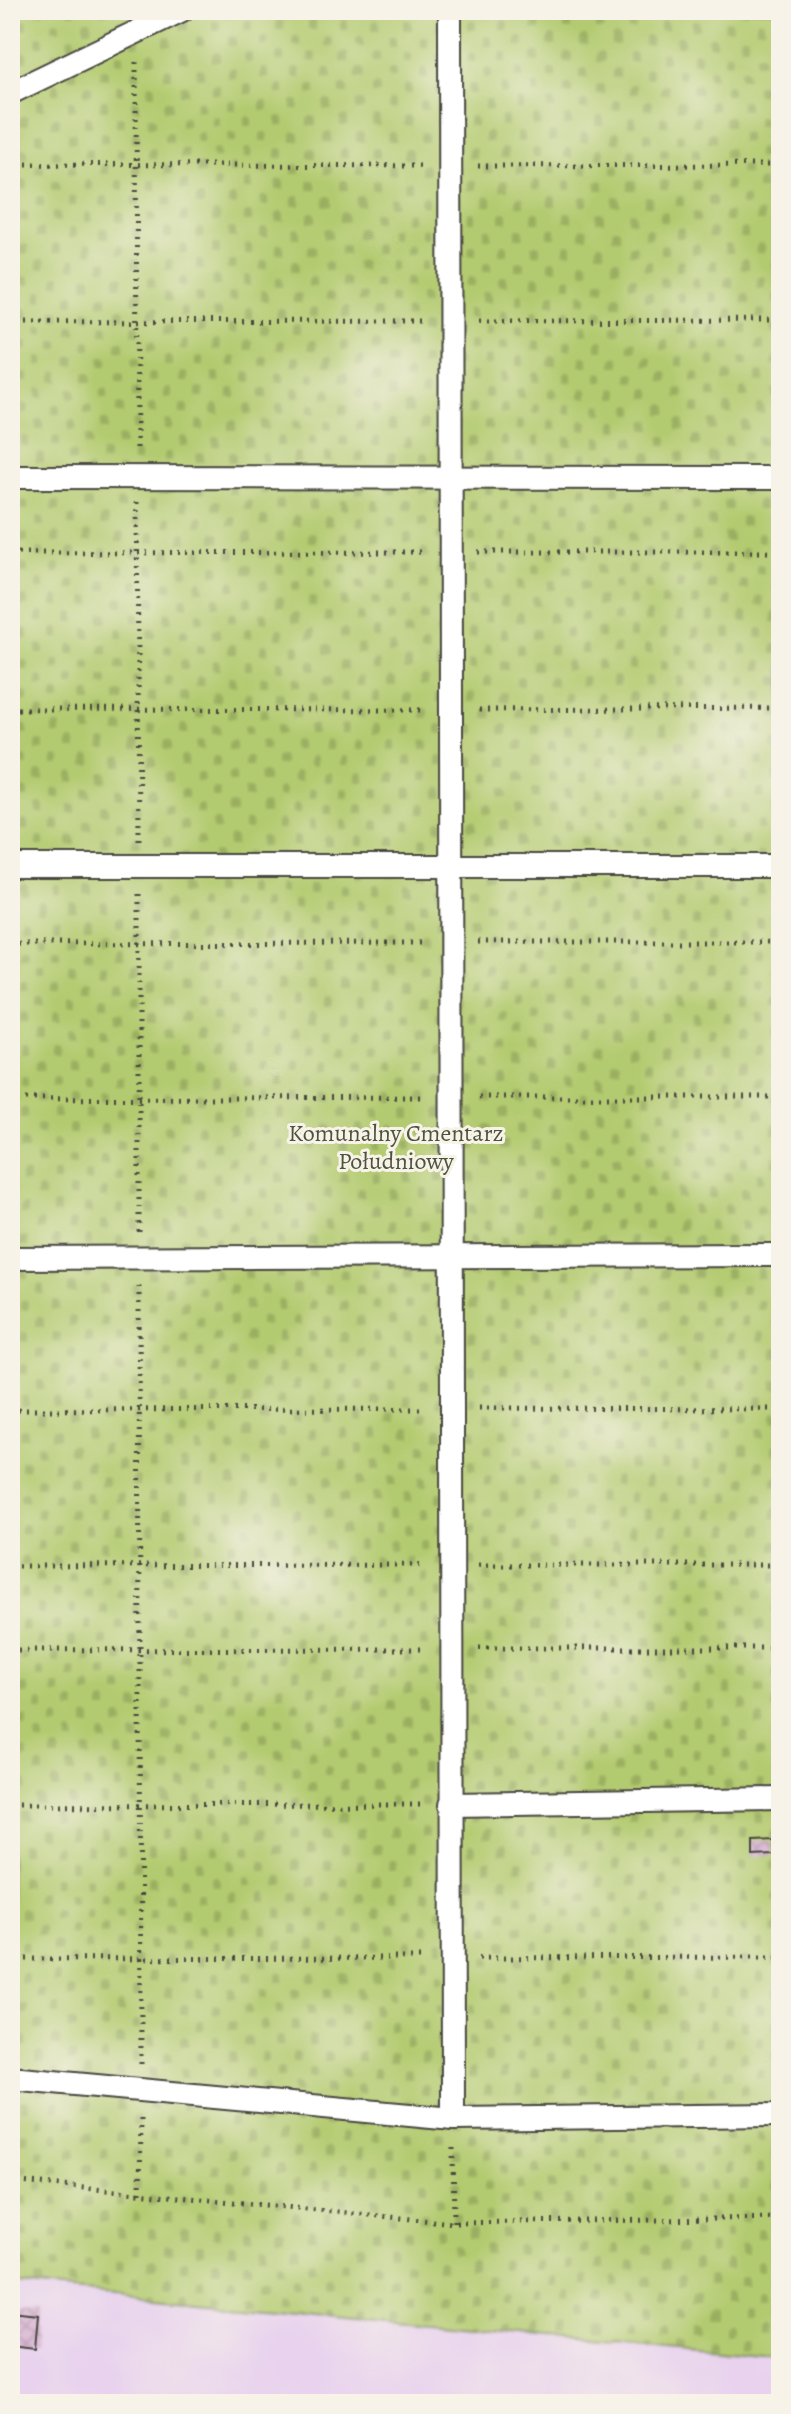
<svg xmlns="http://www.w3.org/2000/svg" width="791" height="2414" font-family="Alegreya,serif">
<defs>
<pattern id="cemetery-stones" width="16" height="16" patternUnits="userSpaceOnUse" patternTransform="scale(2)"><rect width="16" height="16" fill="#b3cb70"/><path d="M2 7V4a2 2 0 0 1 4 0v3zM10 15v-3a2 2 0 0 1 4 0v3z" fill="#9aae61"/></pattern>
<pattern id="building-cross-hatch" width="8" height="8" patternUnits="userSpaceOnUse" patternTransform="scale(2)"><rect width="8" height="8" fill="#d7b2d3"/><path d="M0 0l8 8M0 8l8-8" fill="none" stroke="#b999b5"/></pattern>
</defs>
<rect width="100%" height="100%" fill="#f7f3e8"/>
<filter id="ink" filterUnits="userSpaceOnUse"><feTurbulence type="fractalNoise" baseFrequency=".0125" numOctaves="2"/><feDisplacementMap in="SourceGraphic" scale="16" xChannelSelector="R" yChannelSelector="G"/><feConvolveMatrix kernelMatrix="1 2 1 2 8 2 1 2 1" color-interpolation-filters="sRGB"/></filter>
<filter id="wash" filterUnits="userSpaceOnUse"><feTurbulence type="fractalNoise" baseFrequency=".006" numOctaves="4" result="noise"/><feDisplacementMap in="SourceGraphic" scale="32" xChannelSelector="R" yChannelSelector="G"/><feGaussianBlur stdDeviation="1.8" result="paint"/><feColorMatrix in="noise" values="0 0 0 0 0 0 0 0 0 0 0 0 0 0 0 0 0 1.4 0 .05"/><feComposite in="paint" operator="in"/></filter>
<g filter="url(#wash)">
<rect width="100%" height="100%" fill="#eee0c0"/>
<path fill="#e8d2ee" d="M10 2284 781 2358V2404H10Z"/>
<path fill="url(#cemetery-stones)" stroke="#6f7b4e" stroke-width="2" d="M10 10H781V2358L10 2284Z"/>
<g id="blocks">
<g fill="url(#building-cross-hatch)">
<path d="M773 1840 774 1855 753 1856V1841Z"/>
<path d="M10 2311 38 2314 35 2349 10 2346Z"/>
</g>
</g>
</g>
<g filter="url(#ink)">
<use href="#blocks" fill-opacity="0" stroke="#484641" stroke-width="2"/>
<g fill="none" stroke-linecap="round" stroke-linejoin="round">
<g stroke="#484641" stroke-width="26">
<g id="pedestrian">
<path d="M450 10 453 2119"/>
<path d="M10 93 182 10"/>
<path d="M10 477 781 478"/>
<path d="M10 866H781"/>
<path d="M10 1258 781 1255"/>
<path d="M451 1804 781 1799"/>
<path d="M10 2078 453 2119 781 2115"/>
</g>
</g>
<g stroke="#484641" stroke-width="5" stroke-dasharray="2 6" stroke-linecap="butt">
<path d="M523 10 781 11"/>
<path d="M136 62 137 452"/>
<path d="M10 164 424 166"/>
<path d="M478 166 781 165"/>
<path d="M479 321 781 320"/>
<path d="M10 322 425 321"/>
<path d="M137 502 139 840"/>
<path d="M478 552H781"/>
<path d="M10 553 424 552"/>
<path d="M10 709 425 710"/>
<path d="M479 710 781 708"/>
<path d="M139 894V1232"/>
<path d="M478 942H781"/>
<path d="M10 944 424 943"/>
<path d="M479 1097H781"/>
<path d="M10 1099 425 1097"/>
<path d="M139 1286 141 2064"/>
<path d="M479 1408 781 1409"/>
<path d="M10 1410 425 1409"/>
<path d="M478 1565H781"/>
<path d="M10 1566 424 1565"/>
<path d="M479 1648H781"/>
<path d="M10 1650 425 1649"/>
<path d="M10 1805 426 1804"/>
<path d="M479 1958 781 1957"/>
<path d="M10 1959 425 1958"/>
<path d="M453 2148 454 2223"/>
<path d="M10 2181 454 2223 781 2218"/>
<path d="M140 2193 141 2118"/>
</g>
<use href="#pedestrian" stroke="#fff" stroke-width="22"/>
</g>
</g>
<g text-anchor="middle" stroke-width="6" stroke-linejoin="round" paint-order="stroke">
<g font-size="24" fill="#4d533c" stroke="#f7f3e8">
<text x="396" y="1141">Komunalny Cmentarz<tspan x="396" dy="28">Południowy</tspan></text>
</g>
</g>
<rect width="791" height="2414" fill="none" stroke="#f7f3e8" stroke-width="40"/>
</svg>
